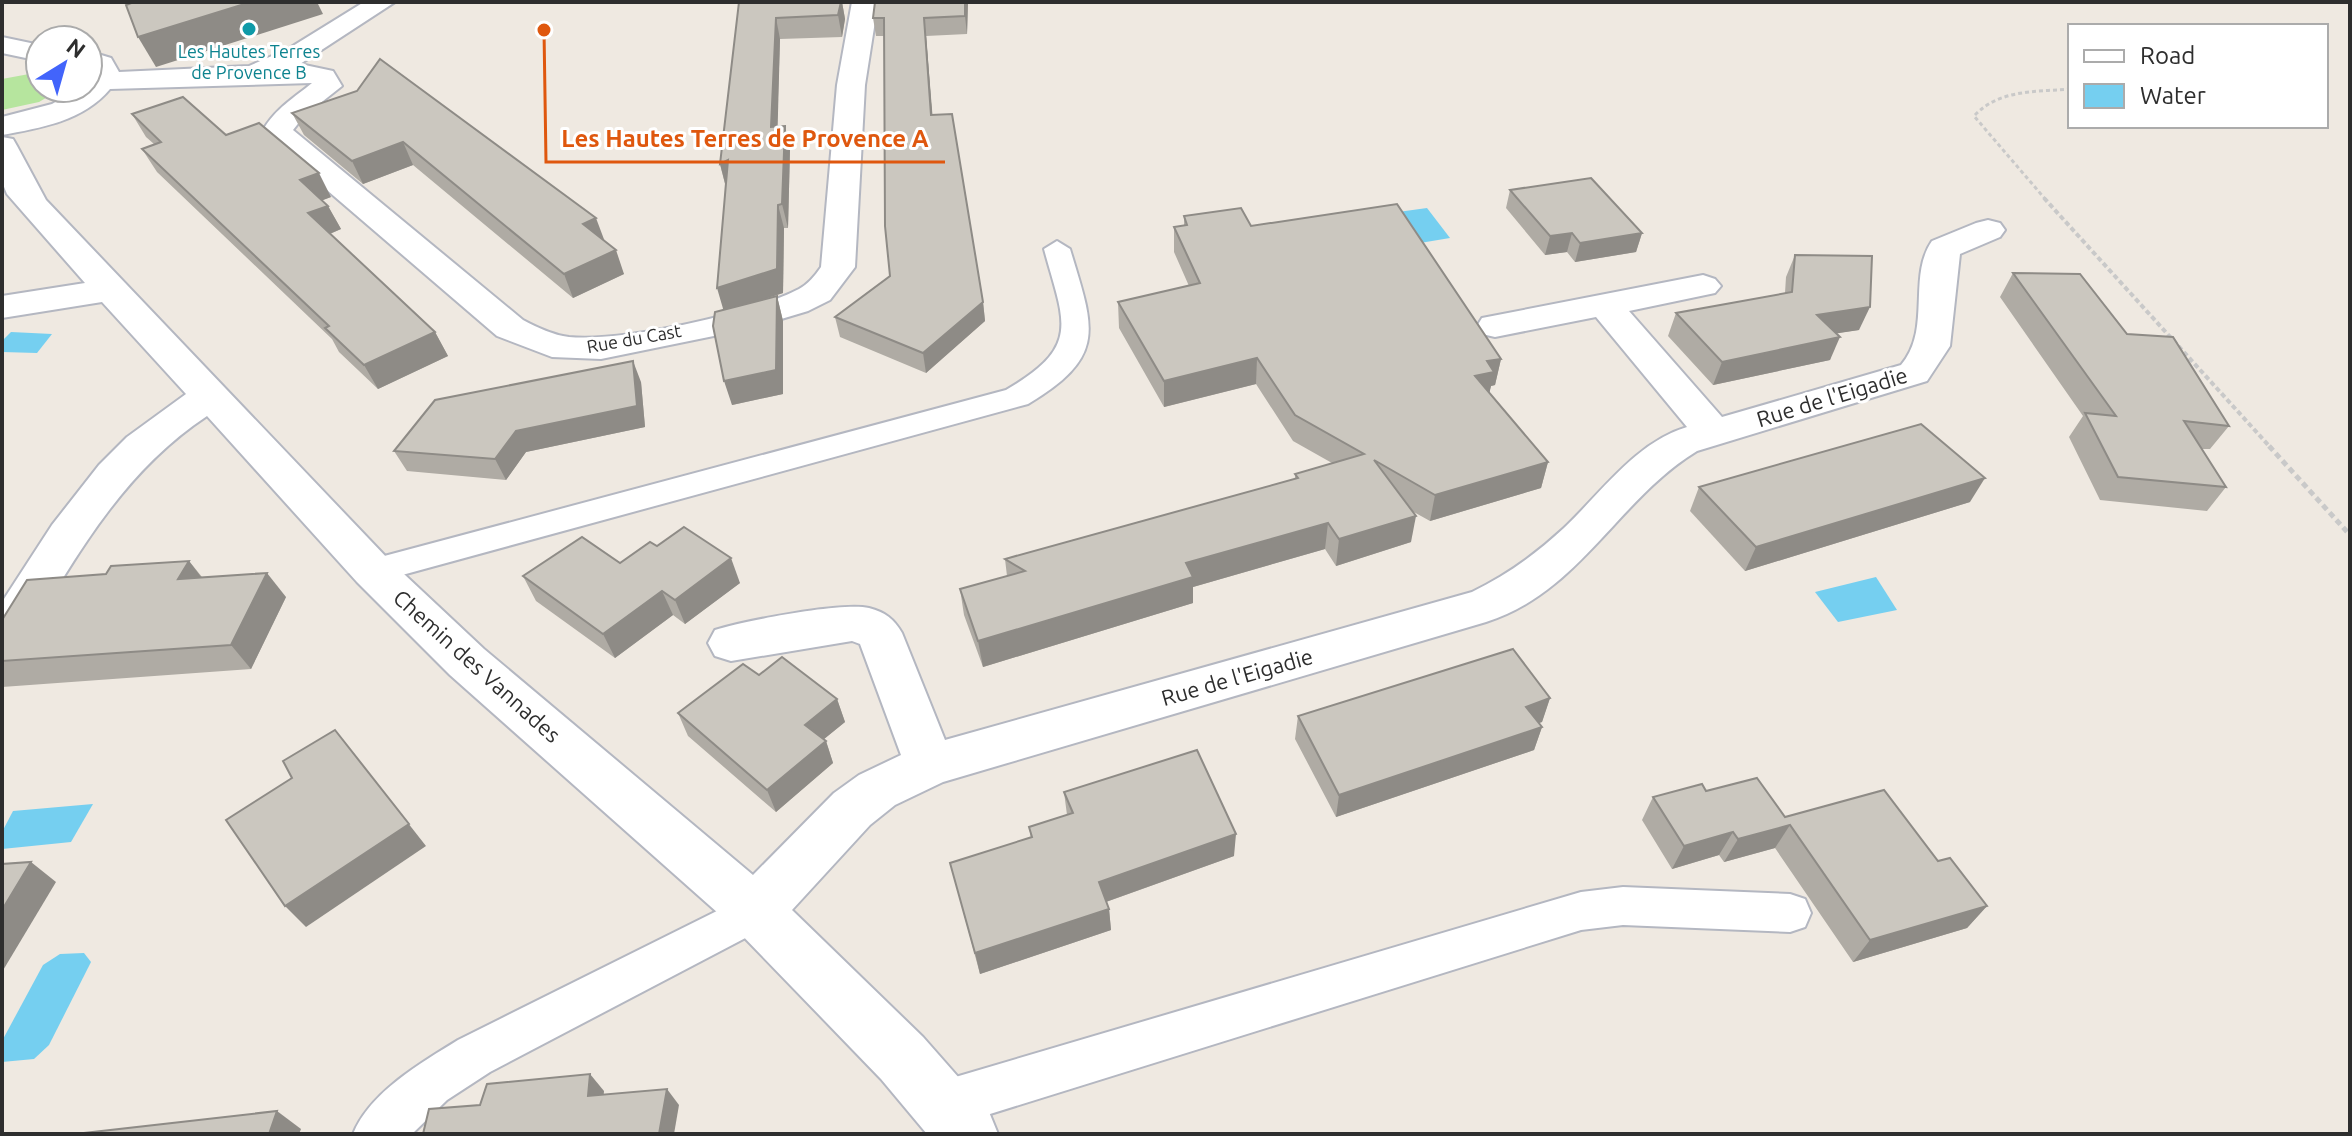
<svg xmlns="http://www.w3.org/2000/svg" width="2352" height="1136" font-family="Ubuntu,sans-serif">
<rect width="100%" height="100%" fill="#efe9e1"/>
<path fill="#b6e59e" d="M40 72V88L61 89 39 102 2 110V79Z"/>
<g fill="#75cff0">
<path d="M1427 208 1450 238 1420 243 1398 212Z"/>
<path d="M11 332 52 334 37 353 2 352V341Z"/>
<path d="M1876 577 1897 610 1838 622 1815 592Z"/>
<path d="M93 804 71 842 2 849V832L13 811Z"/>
<path d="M84 953 91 962 49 1045 34 1059 2 1062V1041L43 965 60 954Z"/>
</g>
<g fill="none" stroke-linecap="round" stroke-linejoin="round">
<g stroke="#b4b7c1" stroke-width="4">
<g id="service">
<path d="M1057 241 1070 249C1094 329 1108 356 1028 404L373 583 361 580 356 571 361 562 373 559 1006 390C1082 346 1064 323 1044 249Z"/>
<path d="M1623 887 1790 894 1805 899 1811 913 1805 927 1790 932 1623 925 1581 930 942 1129 925 1122 918 1105 925 1088 942 1081 1581 892Z"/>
<path d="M755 892 770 897 776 911 770 925 490 1072 447 1100 412 1134H353C370 1092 421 1063 458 1040Z"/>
</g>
</g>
<g stroke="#b4b7c1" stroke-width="4">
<g id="minor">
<path d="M364 2H395L300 64 333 71 342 86 304 116 293 130 523 320C538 328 553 335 569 337 623 342 751 314 799 289 808 284 815 276 821 267L837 85 852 2H878L865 85 855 267 830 300 808 311 748 329 601 359 552 357 497 336 271 142 263 130C276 108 294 98 312 83L110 89C83 121 41 128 2 135V117L52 104 80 88H88L91 71 88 51 111 58 119 72 249 66 288 49Z"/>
<path d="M2 37 40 45V61L2 53Z"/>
<path d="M2 137 13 139 17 146 46 200 389 560 484 649 753 875 834 793 859 775 901 755 860 644 852 641 731 661 715 656 708 643 715 630C744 621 841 602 869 608 885 612 894 619 902 633L945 740 1472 592C1507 575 1536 554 1564 528 1602 492 1635 443 1687 427L1596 317 1495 337 1482 334 1477 326 1482 318 1703 275 1715 279 1721 286 1715 293 1629 311 1722 417 1901 365C1932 329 1907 277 1932 241L1976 223 1988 220 2000 223 2005 230 2000 237 1960 254 1950 346 1927 381 1697 451C1618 499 1579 593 1486 622L943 782 895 805 870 825 792 910 923 1037 989 1112 998 1134H927L881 1079 736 929 450 675 357 582 207 416C119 474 71 565 18 653L2 658V602L52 525 99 465 127 437 186 394 102 302 2 318V296L85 283 7 194 2 182Z"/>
</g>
</g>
<path stroke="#c9c9c9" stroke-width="3" stroke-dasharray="4 3" stroke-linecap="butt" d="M2046 200 1974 116C1999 89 2036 92 2070 89"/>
<path stroke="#c9c9c9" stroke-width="4" stroke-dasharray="5 3" stroke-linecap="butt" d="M2044 198 2271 448"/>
<path stroke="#c9c9c9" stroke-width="5" stroke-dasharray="6 4" stroke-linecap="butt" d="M2269 446 2350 535"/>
<use href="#service" fill="#fff" fill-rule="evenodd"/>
<use href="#minor" fill="#fff" fill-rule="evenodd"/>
</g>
<g fill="#afaba4">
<path d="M739 2H842L845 19 842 37 780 39 777 126H785L790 149 788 228H784L783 293 755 302 777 296 783 321V394L732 405 723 310 725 184 720 164Z"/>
<path d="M968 2 967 34 926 36 932 115 983 302 985 321 926 373 840 337 835 317 890 276 884 36H876L873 18Z"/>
<path d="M357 91 605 242 624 274 573 298 413 165 363 184 304 135 292 113Z"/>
<path d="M132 114 226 135 331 197 322 200 328 206 341 229 330 234 435 332 448 356 378 389 339 352 332 339 157 172 142 149 154 144 146 137Z"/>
<path d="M1510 190 1642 233 1636 252 1575 262 1567 252 1545 255 1506 208Z"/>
<path d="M1184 216 1251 226 1501 359 1495 385 1491 386 1489 393 1548 462 1541 488 1430 521 1412 511 1411 542 1336 566 1325 549 1193 587V603L983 667 964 615 960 589 1007 576 1005 559 1295 479V474L1332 463 1293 441 1256 384 1164 407 1119 328 1118 302 1189 286 1174 252V227L1184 225Z"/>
<path d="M1795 255 1859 330 1837 333 1830 360 1713 385 1668 336 1676 313 1785 293 1786 277Z"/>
<path d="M2013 273 2127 334 2229 426 2210 449H2202L2226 487 2207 511 2100 500 2069 437 2083 416 2000 297Z"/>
<path d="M641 382 645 427 526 452 506 480 407 471 394 451Z"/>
<path d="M1699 487 1970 502 1745 571 1690 511Z"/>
<path d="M657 546 740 583 685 624 673 615 615 658 536 601 523 576 620 563Z"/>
<path d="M189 561 202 577 286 597 251 669 2 687V620L106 574Z"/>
<path d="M759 675 837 699 845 722 824 739 826 741 833 763 776 812 688 736 678 713Z"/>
<path d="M1550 698 1542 722 1538 723 1542 727 1534 750 1336 817 1295 739 1298 716Z"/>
<path d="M1706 791 1785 817 1938 861 1987 906 1967 928 1853 962 1775 848 1724 862 1719 855 1672 869 1642 820 1653 797Z"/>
<path d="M1064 792 1234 856 1106 902 1109 909 1111 930 980 974 950 863 1031 838 1029 827 1067 815Z"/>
</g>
<g fill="#8e8b86">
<path d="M251 2H317L323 14 156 67 138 37Z"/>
<path d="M841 2H842L845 19 842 37 838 15Z"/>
<path d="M965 2H968L967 34 965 16Z"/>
<path d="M776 18 780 39 777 150 771 127Z"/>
<path d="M924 18 926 36 934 134 931 115Z"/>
<path d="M785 126 790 149 788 228 782 204Z"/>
<path d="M403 142 413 165 363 184 352 161Z"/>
<path d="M728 160 726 187 720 164Z"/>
<path d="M319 173 331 197 313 204 300 180Z"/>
<path d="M778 205 784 228 783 293 724 312 717 288Z"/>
<path d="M328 206 341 229 322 237 308 213Z"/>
<path d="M596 218 605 242 583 224Z"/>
<path d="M1572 233 1567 252 1545 255 1550 236Z"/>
<path d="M1642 233 1636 252 1575 262 1580 243Z"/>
<path d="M616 250 624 274 573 298 564 274Z"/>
<path d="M777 296 783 321V394L732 405 724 381Z"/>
<path d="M983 302 985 321 926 373 923 353Z"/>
<path d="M1870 307 1859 330 1807 338 1817 315Z"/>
<path d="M435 332 448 356 378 389 364 365Z"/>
<path d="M1840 337 1830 360 1713 385 1722 362Z"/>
<path d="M1257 358 1256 384 1164 407V381Z"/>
<path d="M1501 359 1495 385 1491 386 1488 399 1475 376 1487 361Z"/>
<path d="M633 361 641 382 645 427 526 452 506 480 495 459 516 431Z"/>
<path d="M1548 462 1541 488 1430 521 1435 495Z"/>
<path d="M1985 478 1970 502 1745 571 1756 547Z"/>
<path d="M1416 516 1411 542 1336 566 1339 539Z"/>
<path d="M1328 523 1325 549 1193 587V603L983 667 978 641 1186 563Z"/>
<path d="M731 558 740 583 685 624 675 600Z"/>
<path d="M189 561 208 586 178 579Z"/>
<path d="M267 573 286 597 251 669 231 645Z"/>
<path d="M662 591 673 615 615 658 603 634Z"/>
<path d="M1550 698 1542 722 1519 730 1526 707Z"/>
<path d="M837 699 845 722 813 748 805 725Z"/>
<path d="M1542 727 1534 750 1336 817 1339 795Z"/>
<path d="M335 730 426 846 306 927 285 906Z"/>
<path d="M826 741 833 763 776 812 767 790Z"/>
<path d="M1790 825 1775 848 1724 862 1738 839Z"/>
<path d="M1733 832 1719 855 1672 869 1684 846Z"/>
<path d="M1236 834 1234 856 1100 904 1099 882Z"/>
<path d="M31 862 56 882 2 972V910Z"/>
<path d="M1987 906 1967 928 1853 962 1870 940Z"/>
<path d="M1109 909 1111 930 980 974 975 953Z"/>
<path d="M590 1074 604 1091 602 1113 588 1096Z"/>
<path d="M667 1089 679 1105 674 1134H659Z"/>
<path d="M277 1111 301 1129 299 1134H269Z"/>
</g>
<g fill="#cbc7bf" stroke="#8e8b86" stroke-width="2">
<path d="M134 2H251L138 37 126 5Z"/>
<path d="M739 2H841L838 15 776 18 771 127 785 126 782 204 778 205 777 269 717 288 728 160 720 164Z"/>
<path d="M875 2H965V16L924 18 931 115 952 114 983 302 923 353 835 317 890 276 885 226 884 18H873Z"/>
<path d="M380 59 596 218 583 224 616 250 564 274 403 142 352 161 292 113 357 91Z"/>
<path d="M183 97 226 135 259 123 319 173 300 180 328 206 308 213 435 332 364 365 325 328 329 326 142 149 161 142 132 114Z"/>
<path d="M1591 178 1642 233 1580 243 1572 233 1550 236 1510 190Z"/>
<path d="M1397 204 1501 359 1487 361 1494 372 1475 376 1548 462 1435 495 1374 460 1416 516 1339 539 1328 523 1186 563 1193 577 978 641 960 589 1025 571 1005 559 1298 478 1295 474 1364 454 1295 415 1257 358 1164 381 1118 302 1200 283 1174 227 1187 225 1184 216 1241 208 1251 226Z"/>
<path d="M1795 255 1872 256 1870 307 1817 315 1840 337 1722 362 1676 313 1792 292Z"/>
<path d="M2013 273 2080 274 2127 334 2173 337 2229 426 2184 421 2226 487 2118 477 2085 413 2116 416Z"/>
<path d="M777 296 776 370 724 381 713 326 715 312Z"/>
<path d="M633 361 637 406 516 431 495 459 394 451 435 400Z"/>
<path d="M1921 424 1985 478 1756 547 1699 487Z"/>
<path d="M684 527 731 558 675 600 662 591 603 634 523 576 582 537 620 563 650 542 657 546Z"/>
<path d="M189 561 178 579 267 573 231 645 2 661V620L27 580 106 574 111 566Z"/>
<path d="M1513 649 1550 698 1526 707 1542 727 1339 795 1298 716Z"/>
<path d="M782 657 837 699 805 725 826 741 767 790 678 713 743 664 759 675Z"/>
<path d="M335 730 409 824 285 906 226 820 292 778 283 761Z"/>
<path d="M1197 750 1236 834 1099 882 1109 909 975 953 950 863 1032 837 1029 827 1073 813 1064 792Z"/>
<path d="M1757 778 1785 817 1884 790 1938 861 1950 858 1987 906 1870 940 1790 825 1738 839 1733 832 1684 846 1653 797 1702 784 1706 791Z"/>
<path d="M31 862 2 910V864Z"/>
<path d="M590 1074 588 1096 667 1089 659 1134H423L429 1109 480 1105 487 1084Z"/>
<path d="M277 1111 269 1134H83L84 1133Z"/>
</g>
<circle fill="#0f9aa8" stroke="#fff" stroke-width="3" cx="249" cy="29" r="8"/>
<g text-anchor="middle" stroke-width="6" stroke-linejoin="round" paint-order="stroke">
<g font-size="18" fill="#0d838f" stroke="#fff">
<text x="249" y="58">Les Hautes Terres<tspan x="249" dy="21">de Provence B</tspan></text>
</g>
<g font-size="18" fill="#2e2e2e" stroke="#fff">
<text transform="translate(634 339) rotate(-10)" y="6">Rue du Cast</text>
</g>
<g font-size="22" fill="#2e2e2e" stroke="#fff">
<text transform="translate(1832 397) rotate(-17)" y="8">Rue de l'Eigadie</text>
<text transform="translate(477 666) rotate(42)" y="8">Chemin des Vannades</text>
<text transform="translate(1237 677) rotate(-16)" y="8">Rue de l'Eigadie</text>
</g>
</g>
<path fill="none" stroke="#df570e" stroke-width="3" d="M544 30L546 162H945"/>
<circle fill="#df570e" stroke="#fff" stroke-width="3" cx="544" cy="30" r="8"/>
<g font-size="24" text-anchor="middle" font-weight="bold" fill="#df570e" stroke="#fff" stroke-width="6" stroke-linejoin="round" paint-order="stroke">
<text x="745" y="147">Les Hautes Terres de Provence A</text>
</g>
<rect width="2352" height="1136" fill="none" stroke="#2e2e2e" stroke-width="8"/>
<rect x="2068" y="24" width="260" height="104" fill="#ffffff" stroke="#ababab" stroke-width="2"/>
<rect x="2084" y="50" width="40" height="12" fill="#ffffff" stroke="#ababab" stroke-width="2"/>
<text x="2140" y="64" font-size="24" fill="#2e2e2e">Road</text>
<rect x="2084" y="84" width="40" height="24" fill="#75cff0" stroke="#ababab" stroke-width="2"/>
<text x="2140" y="104" font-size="24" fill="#2e2e2e">Water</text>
<g transform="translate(64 64) rotate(37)"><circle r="38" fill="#ffffff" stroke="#ababab" stroke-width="2"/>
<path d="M0-6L14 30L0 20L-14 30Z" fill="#4264fb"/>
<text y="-12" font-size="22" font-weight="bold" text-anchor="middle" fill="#2e2e2e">N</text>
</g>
</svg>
